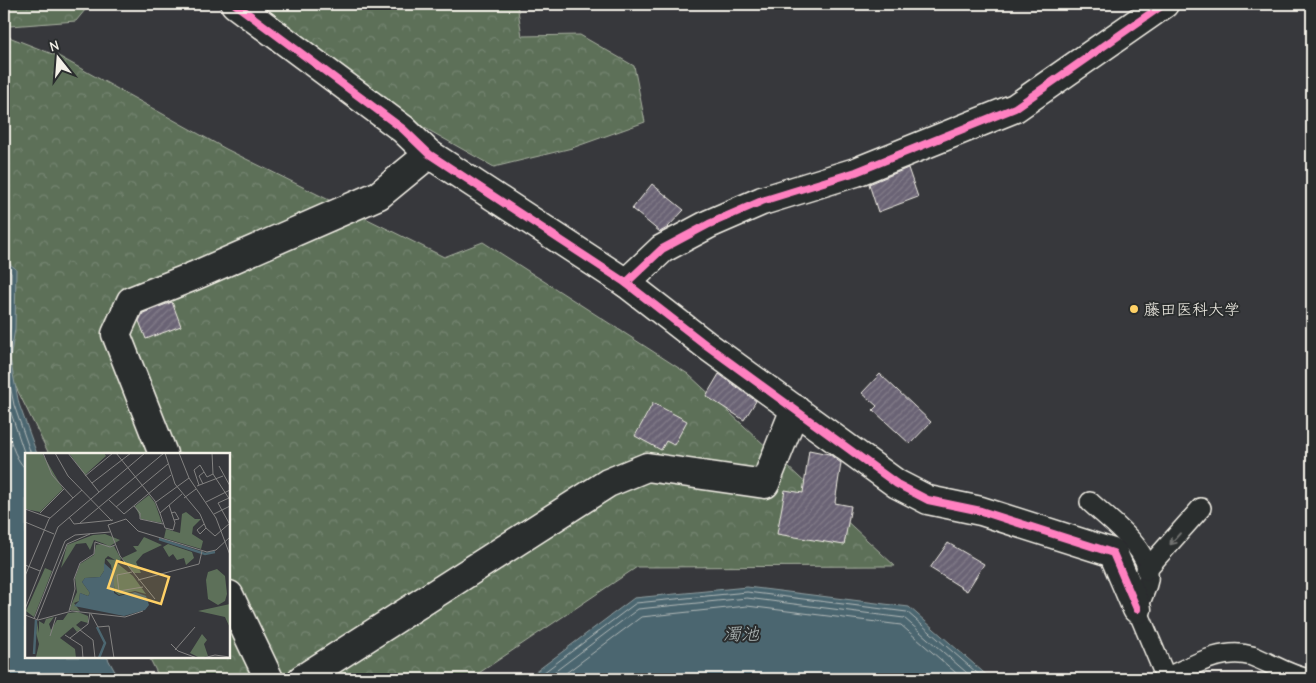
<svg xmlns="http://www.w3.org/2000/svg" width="1316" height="683" font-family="'Comic Neue','Klee One',sans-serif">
<defs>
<pattern id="forest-crowns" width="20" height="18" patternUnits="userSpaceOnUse" patternTransform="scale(1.25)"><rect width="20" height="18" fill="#5d7059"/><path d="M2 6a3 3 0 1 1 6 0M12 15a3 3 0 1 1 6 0" fill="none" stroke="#758571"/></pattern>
<pattern id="building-hatch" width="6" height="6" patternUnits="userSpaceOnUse" patternTransform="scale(1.25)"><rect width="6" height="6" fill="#6b6475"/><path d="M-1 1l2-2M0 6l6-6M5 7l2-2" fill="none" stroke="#817b89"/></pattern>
</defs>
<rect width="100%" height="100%" fill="#37383c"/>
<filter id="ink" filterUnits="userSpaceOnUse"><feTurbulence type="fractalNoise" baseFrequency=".02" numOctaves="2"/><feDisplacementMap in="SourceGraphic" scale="10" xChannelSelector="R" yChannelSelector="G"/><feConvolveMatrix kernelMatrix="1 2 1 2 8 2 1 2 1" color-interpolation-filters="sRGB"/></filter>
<g filter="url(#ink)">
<g fill="url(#forest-crowns)" stroke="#a8b0a0">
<path d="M4 4H90L76 21 10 26 4 23Z"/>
<path d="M247 4H517L522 36 580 35 634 66 645 122 572 148 494 167 370 97Z"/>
<path d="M4 35 60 57 226 149 444 257 483 242 688 374 895 566 637 567 470 679H160L149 657H229V454H49L4 363Z"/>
</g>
<g fill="#4c6670" stroke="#8f9ea0">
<path d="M4 259 16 269 15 329 10 359 19 404 37 454H26V657H107L119 679H4Z"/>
<path d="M747 587 909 607 991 679H526L634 598Z"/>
</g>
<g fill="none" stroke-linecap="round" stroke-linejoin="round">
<g stroke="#b1b9b8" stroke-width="1">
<path d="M4 265 11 273 10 328 5 360 14 405 31 454"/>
<path d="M4 273V328"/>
<path d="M4 384 9 407 26 458"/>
<path d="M4 417C9 434 13 458 26 469"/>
<path d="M535 679 636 603 747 592 907 612 984 679"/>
<path d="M545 679 638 609 747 598 904 618 974 679"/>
<path d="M558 679 641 617 747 606 901 625 963 679"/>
</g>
</g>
<g fill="url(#building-hatch)" stroke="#f4f1e8">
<path d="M908 168 918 197 878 212 869 184Z"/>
<path d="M652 184 684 210 667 228 660 232 632 209Z"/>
<path d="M172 302 181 326 146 339 139 321 143 313Z"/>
<path d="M719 374 756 401 744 420 706 396Z"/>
<path d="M880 374 931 422 910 444 873 410 877 406 862 393Z"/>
<path d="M653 403 687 421 674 445 666 441 661 450 635 436Z"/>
<path d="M809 450 829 454 841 463 835 503 851 506 844 545 777 534 785 490 803 493Z"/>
<path d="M948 543 984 564 967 591 930 568Z"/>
</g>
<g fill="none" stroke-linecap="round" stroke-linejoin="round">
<g stroke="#f4f1e8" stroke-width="22">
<g id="lane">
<path d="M1090 502C1110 521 1152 550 1148 580 1146 590 1141 600 1137 609L1166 678C1192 666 1222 647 1252 656 1271 663 1289 676 1310 679"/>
<path d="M1146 570 1201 508"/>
</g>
</g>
<g stroke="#f4f1e8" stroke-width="31">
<g id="street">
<path d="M235 4 403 129 429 154 626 283 706 345 897 484 928 500 981 511 1113 553 1137 609"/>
<path d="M626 283 662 249 709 224 762 201 856 172 1015 108 1164 4"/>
<path d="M163 454 116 334 131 301 194 276 379 195 429 154"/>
<path d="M229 595 269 679"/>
<path d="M302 679 608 483 647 467 765 484 795 409"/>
</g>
</g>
<use href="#lane" stroke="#2a2d2e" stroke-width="19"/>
<use href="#street" stroke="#2a2d2e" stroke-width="28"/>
<g stroke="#2a2d2e" stroke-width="11">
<g id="cycleway">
<path d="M235 4 403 129 429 154 626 283 706 345 897 484 928 500 981 511 1113 553 1137 609"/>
<path d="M626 283 662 249 709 224 762 201 856 172 1015 108 1164 4"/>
</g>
</g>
<use href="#cycleway" stroke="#ff80c0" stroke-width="8"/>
</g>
<defs><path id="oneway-shaft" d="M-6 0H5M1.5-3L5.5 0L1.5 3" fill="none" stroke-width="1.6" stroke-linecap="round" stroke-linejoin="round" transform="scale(1.25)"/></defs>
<use stroke="#71726f" href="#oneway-shaft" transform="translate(1175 539) rotate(131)"/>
</g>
<circle fill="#ffd166" stroke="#2a2d2e" stroke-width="2" cx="1134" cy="309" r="5"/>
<g text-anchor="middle" stroke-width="4" stroke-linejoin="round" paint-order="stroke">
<g font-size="16" fill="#f4f1e8" stroke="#2a2d2e" text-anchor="start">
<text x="1144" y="315">藤田医科大学</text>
</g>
<g font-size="18" font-style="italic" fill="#b1b9b8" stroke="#2a2d2e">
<text x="741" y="640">濁池</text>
</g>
</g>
<g transform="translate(25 453)">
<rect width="205" height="205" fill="#37383c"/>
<path d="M17 0 38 36 15 59 0 56V1ZM44 0H79L81 3 60 22ZM124 42 130 50 137 70 116 66 110 53ZM161 59 170 66H176L168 74 167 81 178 88 176 96 139 85 141 76 155 80 157 61ZM80 81 95 87 85 93 69 87 65 97 61 90 51 91 36 115 42 92 68 82ZM119 84 137 92 118 101 111 109 116 120H109L97 105 112 98 108 93H113ZM76 91 89 93 96 106 92 110 108 123 121 141 110 138 94 142 90 139 86 112 81 106 90 107 83 103 80 106 79 118 75 124 60 125 57 129 65 140 63 143 55 140 54 148 49 150 55 158 44 157 52 139 50 125 55 111 69 102 71 92ZM143 91 167 99 169 105 161 112 159 105 152 107 148 101 144 104 138 94ZM20 115 27 118 9 164 1 158ZM205 151V175L200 164 173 158ZM53 159 63 163V170L56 168 51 172 56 176 52 179 48 174 35 185 50 196 51 205 11 204 14 191 11 180 12 169 14 180V168L19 171 21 166 29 164 24 171 26 177 32 167H38L43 160ZM177 181 182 187 179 191 183 203 175 205 165 200Z" fill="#5d7059"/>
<path d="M192 116 200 123 202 141 200 148 193 152 183 146 181 127 183 119Z" fill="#5d7059"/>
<path d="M79 110 89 119V140L94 143 110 139 121 143 124 152 120 157 99 163 49 153 54 148 55 140 63 143 65 140 57 129 60 125 75 124 79 118Z" fill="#4c6670"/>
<path fill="none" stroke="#4c6670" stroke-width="2.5" d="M134 86 180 101 190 99M72 174 80 190 74 205M9 201 11 167"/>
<path fill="none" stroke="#838281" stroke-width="1" d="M18 0 27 22 48 45M30 0 43 23 87 68M43 0 74 39M91 0 130 48 135 60 157 41M140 0 150 31 175 61 181 75 190 83 205 70M154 0 164 25 191 65 205 102M187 0 188 21 205 47M194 13 205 33M60 23 88 0M67 30 106 0M178 31 174 23 179 19M174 32 169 17 175 12 182 24 188 21M172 33 198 23M159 45 171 36M204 45 193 50 204 70M84 47 99 61 146 22M131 49 164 25M181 49 205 37M109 53 115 60V66L138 71M91 54 143 11M0 56 25 65M15 60 39 36M135 60 140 75 148 77 150 70 144 52M146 60 150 59 154 66 149 67M189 61 205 53M44 64 49 71 88 67M0 69 29 81M55 70 139 0M179 71 172 77 175 81 181 75M0 112 15 118M107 119 92 122 94 138 118 134M0 123 24 66 57 37M113 127 174 111 177 98M130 146 95 103 83 72 101 66 113 78 182 99 191 97 205 84M0 156 33 74 120 0M44 158 50 136 49 126 55 110 69 101 70 89 85 94 90 92M66 161 73 174 84 173M0 162 13 167 47 158 100 164 118 158M9 166 40 88 50 82 85 79M12 167 42 91 65 81M84 173 89 205M55 177 68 187 70 205M40 182 57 193 58 205M25 183 31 164M45 185 63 171 65 160M146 191 153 198 172 205M150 197 170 174M178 205 190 202 205 204"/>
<path fill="#ffd166" fill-opacity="0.15" stroke="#ffd166" stroke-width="2.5" d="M92 108 144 124 136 151 83 135Z"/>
<rect width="205" height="205" fill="none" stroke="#f4f1e8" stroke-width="2.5"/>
</g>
<rect width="1316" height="683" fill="none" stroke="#2a2d2e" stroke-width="20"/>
<rect x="10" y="10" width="1296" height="663" fill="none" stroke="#f4f1e8" stroke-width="2" filter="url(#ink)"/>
<g transform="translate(58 58) rotate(343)" stroke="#2a2d2e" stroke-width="4" paint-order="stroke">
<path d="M0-4L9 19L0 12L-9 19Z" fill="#f4f1e8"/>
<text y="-8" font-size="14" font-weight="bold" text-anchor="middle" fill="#f4f1e8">N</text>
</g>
</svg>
